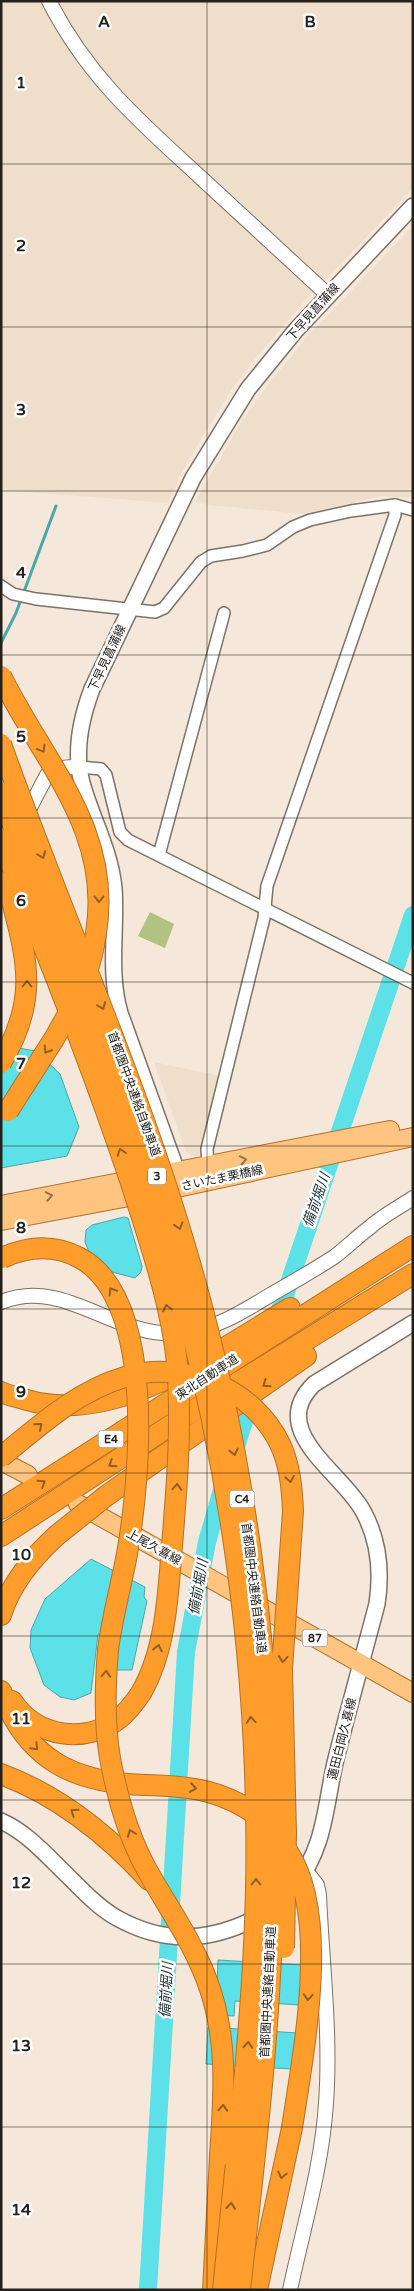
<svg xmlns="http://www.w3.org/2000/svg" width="414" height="2291" font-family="'Varela Round','Noto Sans JP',sans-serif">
<rect width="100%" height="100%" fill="#f5e8da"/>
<g fill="#efdec9">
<path d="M1 1H413V188L304 302 258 355 232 389 201 439 178 479 179 481 168 503 1 490Z"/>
<path d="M413 226V493L408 498 383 496 302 514 209 505 195 502 240 424 268 385 307 337Z"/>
<path d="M154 1062 220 1076 202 1146 198 1156 195 1158 186 1152Z"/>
</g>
<path fill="#b1c281" d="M150 912 174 924 165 948 138 936Z"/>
<g fill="#5be1e7" stroke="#4aa7aa">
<path d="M1 1045 36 1051 60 1074 79 1127 67 1156 1 1168Z"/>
<path d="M124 1217 128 1218 142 1266 141 1272 135 1278 100 1269 94 1264 85 1242 86 1230 92 1225Z"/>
<path d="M91 1559 145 1587 144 1597 147 1601 132 1670H112L115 1638 98 1634 91 1693 74 1700 60 1697 44 1685 30 1648 31 1630 45 1599Z"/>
<path d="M218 1960 302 1965 300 2005 235 2001 234 2016 216 2015Z"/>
<path d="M208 2027 312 2034 310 2070 206 2064Z"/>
</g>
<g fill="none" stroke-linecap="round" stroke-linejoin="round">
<path stroke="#4aa7aa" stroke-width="3" d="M1 643 16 613 56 506"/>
<g stroke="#5be1e7" stroke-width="18">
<path d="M276 1322 413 915"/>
<path d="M234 1453 253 1392"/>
<path d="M148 2290 186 1652 207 1542 224 1483"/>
</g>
<g stroke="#7c7265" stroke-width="14">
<g id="minor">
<path d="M1 586 13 594 36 599 155 612 164 608 201 562 211 556 243 551 267 545 293 527 310 520 351 511 395 505 413 510"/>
<path d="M80 767 101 769 106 775 120 832 128 840 413 983"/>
<path d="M159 855 224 613"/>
<path d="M208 1167 207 1149 264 918 267 886 395 515V505"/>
</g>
</g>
<g stroke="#7c7265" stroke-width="16">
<g id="tertiary">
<path d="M49 1C88 77 138 120 199 176 242 216 285 255 328 295"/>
<path d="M24 819 47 775C57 767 68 767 80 767"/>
<path d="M1 1302C67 1276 113 1340 183 1333 216 1329 244 1311 272 1294 293 1282 314 1270 334 1257 346 1248 357 1237 369 1228 382 1216 398 1208 413 1198"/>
<path d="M290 2290C303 2228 322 2167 326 2103 331 2034 322 1964 319 1895L317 1885 306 1871"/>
</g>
</g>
<g stroke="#7c7265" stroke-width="18">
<g id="secondary">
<path d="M176 1183 174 1163 120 1013C108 972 117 930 114 888 110 849 92 819 82 783 74 752 81 718 92 689L193 478 248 389 296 330 413 206"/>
<path d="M1 1821C28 1833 47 1856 68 1876 83 1891 99 1908 117 1918 167 1946 214 1941 262 1915"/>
<path d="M295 1885C325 1848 325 1807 335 1763 348 1710 363 1657 377 1604 382 1571 379 1540 363 1511 342 1472 266 1431 314 1384L413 1323"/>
</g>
</g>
<g stroke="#b27126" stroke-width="20">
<g id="primary">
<path d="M1 1205 390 1130"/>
<path d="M1 1221 177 1188 413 1137"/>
<path d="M1 1461 28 1475"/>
<path d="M78 1504 413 1693"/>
</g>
</g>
<g stroke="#b27126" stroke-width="22">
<g id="motorway">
<path d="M1 1392C9 1396 18 1397 27 1400 116 1426 217 1351 290 1308"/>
<path d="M106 1496 306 1356"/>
<path d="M1 1509 413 1246"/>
<path d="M1 1536 211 1399 413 1274"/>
<path d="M1 1615C11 1583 32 1558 56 1536"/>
<path d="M1 1691C27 1760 74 1783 145 1785"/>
<path d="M12 1701C36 1738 87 1745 121 1717 129 1710 135 1702 141 1693"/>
<path d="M1 1774C60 1796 107 1834 149 1880"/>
<path d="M213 2290 220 2156"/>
<path d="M257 2290 292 2128"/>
</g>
</g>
<use href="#minor" stroke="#fff" stroke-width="11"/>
<use href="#tertiary" stroke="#fff" stroke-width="14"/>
<use href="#secondary" stroke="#fff" stroke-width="15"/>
<use href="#primary" stroke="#ffc480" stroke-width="18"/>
<use href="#motorway" stroke="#ff9d2c" stroke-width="20"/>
<g stroke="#b27126" stroke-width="22" stroke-linecap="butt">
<g id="motorway-bridge">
<path d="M1 676C43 762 113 830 96 933 94 947 91 961 86 974"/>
<path d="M1 744C58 905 128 1060 178 1223 244 1435 274 1663 273 1884 272 2020 255 2155 240 2290"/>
<path d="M1 793C64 964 141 1131 186 1309 235 1497 260 1695 256 1890 253 2024 236 2157 223 2290"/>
<path d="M1 839C47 954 93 1069 132 1186 150 1243 171 1303 177 1363 182 1424 177 1485 172 1546 168 1595 166 1650 141 1693"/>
<path d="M1 1063C42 994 25 954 7 882"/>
<path d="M8 1111 54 1039 73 1005"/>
<path d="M2 1258C28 1246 54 1244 80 1258 157 1300 140 1481 127 1554 121 1586 112 1618 108 1650 105 1686 104 1723 110 1758 117 1796 128 1836 147 1870 167 1906 191 1939 206 1978 229 2036 224 2096 220 2156"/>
<path d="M1 1457C39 1426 77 1391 125 1377 184 1359 254 1389 280 1444 290 1465 292 1488 293 1511L282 1669 286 1833 284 1948"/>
<path d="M56 1536 106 1496"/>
<path d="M145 1785C191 1786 225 1790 262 1819"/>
<path d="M288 1852C331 1917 303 2053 292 2128"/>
</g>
</g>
<use href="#motorway-bridge" stroke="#ff9d2c" stroke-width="20"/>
</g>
<defs><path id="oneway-chevron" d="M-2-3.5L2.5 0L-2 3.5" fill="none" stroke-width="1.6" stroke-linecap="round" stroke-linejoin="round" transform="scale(1.25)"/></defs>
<g stroke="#925e24">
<use href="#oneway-chevron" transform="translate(42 749) rotate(59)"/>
<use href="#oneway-chevron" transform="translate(42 855) rotate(69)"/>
<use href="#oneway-chevron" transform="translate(99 899) rotate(91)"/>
<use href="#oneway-chevron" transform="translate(27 984) rotate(-90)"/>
<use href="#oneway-chevron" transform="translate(102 1006) rotate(69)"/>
<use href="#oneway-chevron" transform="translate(47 1050) rotate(123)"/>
<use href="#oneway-chevron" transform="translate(121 1152) rotate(-108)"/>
<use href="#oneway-chevron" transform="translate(179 1226) rotate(73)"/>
<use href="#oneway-chevron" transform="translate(112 1291) rotate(-122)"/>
<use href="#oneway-chevron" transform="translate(167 1308) rotate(-102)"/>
<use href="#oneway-chevron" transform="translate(266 1384) rotate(145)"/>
<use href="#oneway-chevron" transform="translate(39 1426) rotate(-40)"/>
<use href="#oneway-chevron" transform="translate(234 1452) rotate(78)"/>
<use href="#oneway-chevron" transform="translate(112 1464) rotate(147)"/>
<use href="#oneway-chevron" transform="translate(290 1479) rotate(80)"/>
<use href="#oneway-chevron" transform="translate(42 1483) rotate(-33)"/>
<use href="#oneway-chevron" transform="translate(177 1487) rotate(-86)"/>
<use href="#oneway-chevron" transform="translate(158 1648) rotate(-78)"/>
<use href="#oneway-chevron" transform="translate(283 1659) rotate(95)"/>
<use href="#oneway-chevron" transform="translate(106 1674) rotate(-86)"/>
<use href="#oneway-chevron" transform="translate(251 1720) rotate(-94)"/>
<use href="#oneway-chevron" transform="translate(35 1747) rotate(45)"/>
<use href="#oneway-chevron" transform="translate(193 1788) rotate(8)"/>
<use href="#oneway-chevron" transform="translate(74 1812) rotate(-146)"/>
<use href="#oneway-chevron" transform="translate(131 1833) rotate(-111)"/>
<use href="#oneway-chevron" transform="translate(256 1882) rotate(-90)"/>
<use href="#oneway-chevron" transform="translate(308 1997) rotate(94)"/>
<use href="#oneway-chevron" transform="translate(248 2045) rotate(-86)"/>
<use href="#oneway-chevron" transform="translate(223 2108) rotate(-86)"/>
<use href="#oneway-chevron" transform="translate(282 2175) rotate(102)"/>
<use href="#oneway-chevron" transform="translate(231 2206) rotate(-84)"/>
</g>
<g stroke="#92724e">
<use href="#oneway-chevron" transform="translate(243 1160) rotate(-11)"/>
<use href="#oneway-chevron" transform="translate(49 1196) rotate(-11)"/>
</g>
<path fill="none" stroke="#24201b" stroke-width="1" stroke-opacity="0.55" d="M207 1V2290M1 164H413M1 327H413M1 491H413M1 655H413M1 818H413M1 982H413M1 1146H413M1 1309H413M1 1473H413M1 1636H413M1 1800H413M1 1964H413M1 2127H413"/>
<g text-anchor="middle" stroke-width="5" stroke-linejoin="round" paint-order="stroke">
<g fill="#fff" stroke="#66635f" stroke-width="1">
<rect x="148" y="1167.5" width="18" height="17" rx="4"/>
<rect x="98.5" y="1430.5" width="25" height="17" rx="4"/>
<rect x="229.5" y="1490.5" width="25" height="17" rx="4"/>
<rect x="302.5" y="1629.5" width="25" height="17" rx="4"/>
</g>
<g font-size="11" font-weight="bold" fill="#24201b">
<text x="157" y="1180">3</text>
<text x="111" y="1443">E4</text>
<text x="242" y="1503">C4</text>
<text x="315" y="1642">87</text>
</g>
<g font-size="12" fill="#24201b" stroke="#fff">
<text transform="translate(313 312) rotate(-48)" y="4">下早見菖蒲線</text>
<text transform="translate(107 658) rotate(-65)" y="4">下早見菖蒲線</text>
<text transform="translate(134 1094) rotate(70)" y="4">首都圏中央連絡自動車道</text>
<text transform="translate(222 1178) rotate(-12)" y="4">さいたま栗橋線</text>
<text transform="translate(207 1377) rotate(-33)" y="4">東北自動車道</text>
<text transform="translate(154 1547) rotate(29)" y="4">上尾久喜線</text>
<text transform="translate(254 1588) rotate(83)" y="4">首都圏中央連絡自動車道</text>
<text transform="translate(342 1739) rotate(-76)" y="4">蓮田白岡久喜線</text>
<text transform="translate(268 1992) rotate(-87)" y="4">首都圏中央連絡自動車道</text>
</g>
<g font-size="14" font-style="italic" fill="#172e2f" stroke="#fff">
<text transform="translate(316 1200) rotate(-71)" y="5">備前堀川</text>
<text transform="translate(198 1587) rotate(-80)" y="5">備前堀川</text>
<text transform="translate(166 1990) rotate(-87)" y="5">備前堀川</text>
</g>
</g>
<g font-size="16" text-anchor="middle" font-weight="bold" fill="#24201b" stroke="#fff" stroke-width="5" stroke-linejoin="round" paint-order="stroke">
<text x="104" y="27">A</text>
<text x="310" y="27">B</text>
<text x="21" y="88">1</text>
<text x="21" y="251">2</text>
<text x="21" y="415">3</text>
<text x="21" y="578">4</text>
<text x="21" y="742">5</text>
<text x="21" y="906">6</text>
<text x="21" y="1069">7</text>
<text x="21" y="1233">8</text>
<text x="21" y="1397">9</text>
<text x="21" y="1560">10</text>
<text x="21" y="1724">11</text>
<text x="21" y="1888">12</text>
<text x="21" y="2051">13</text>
<text x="21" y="2215">14</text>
</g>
<rect width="414" height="2291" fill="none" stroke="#24201b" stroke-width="5"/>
</svg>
